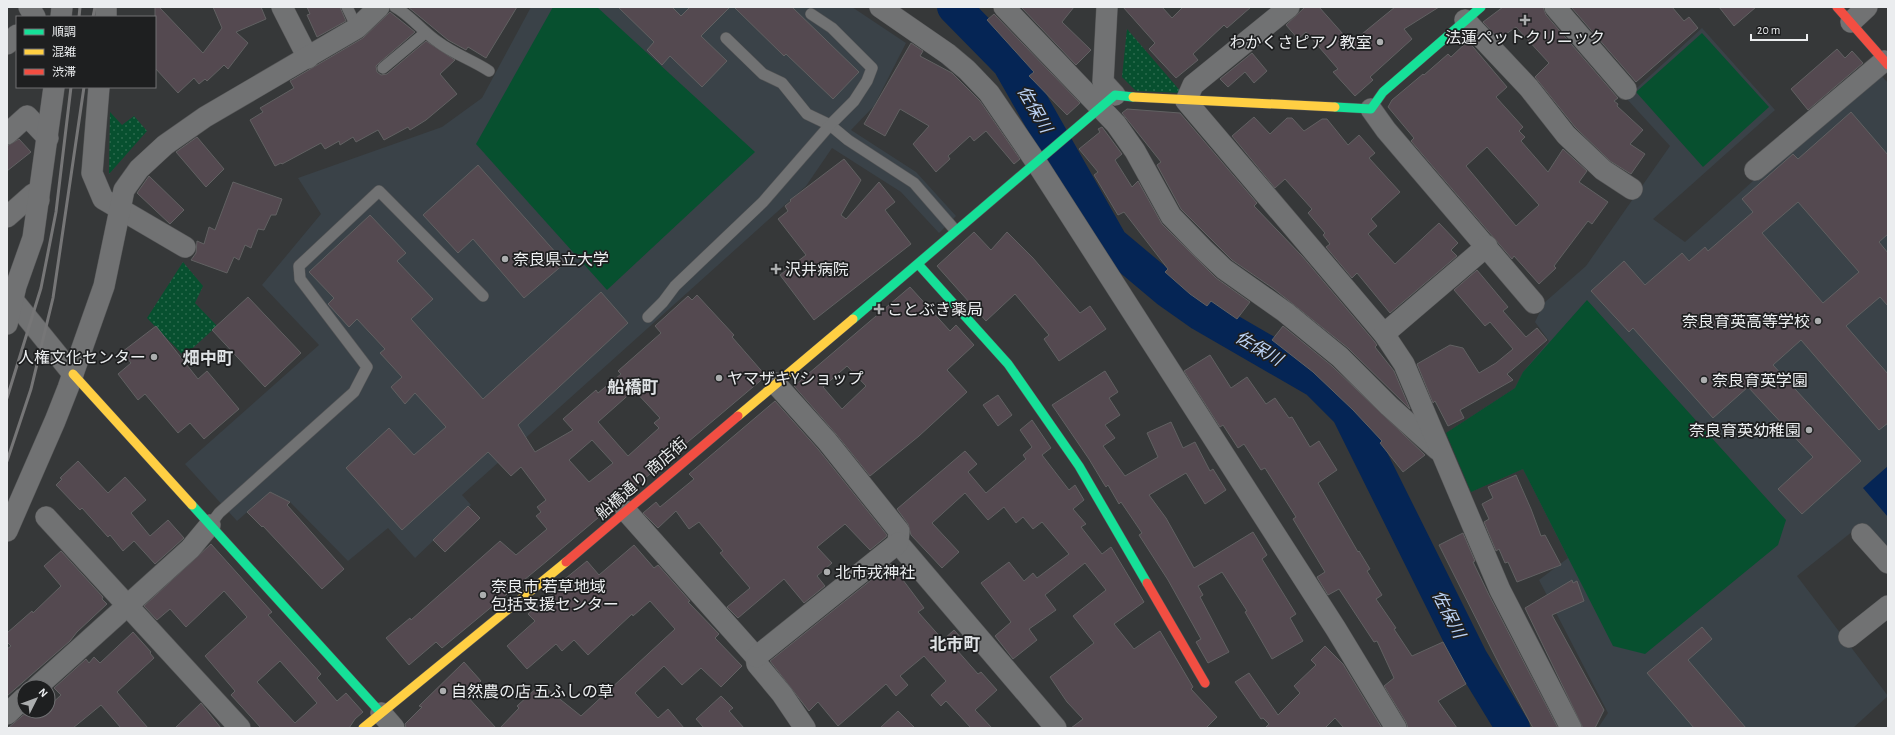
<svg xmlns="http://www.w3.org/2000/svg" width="1895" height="735" font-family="'Alegreya Sans','Noto Sans JP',sans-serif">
<defs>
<pattern id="park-dots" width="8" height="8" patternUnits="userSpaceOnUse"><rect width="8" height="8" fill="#07502f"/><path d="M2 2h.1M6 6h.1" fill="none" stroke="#2b6a4d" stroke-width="1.8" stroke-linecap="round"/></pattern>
</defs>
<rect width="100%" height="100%" fill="#363839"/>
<g fill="#3a4248">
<path d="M531 7H852L906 43 874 106 851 130 916 172 956 216 939 233 901 192 832 148 806 186 462 495 471 505 415 558 388 528 348 561 290 502 270 492 237 521 185 464 319 345 262 285 321 214 298 178 442 127 482 98Z"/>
<path d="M1702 28 1775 110 1653 219 1685 242 1820 121 1879 73 1888 83V544L1884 547 1863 523 1797 576 1888 696 1853 728H1598L1608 713 1539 580 1568 558 1523 469 1471 492 1446 433 1515 388 1523 372 1549 341 1535 322 1544 303 1586 266 1670 146 1626 98Z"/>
</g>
<g fill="#07502f">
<path d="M553 7H597L755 152 607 290 476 144Z"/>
<path d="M1702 33 1769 107 1703 167 1636 92Z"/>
<path d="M1587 300 1786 520 1778 545 1645 654 1613 646 1523 469 1471 492 1446 433 1515 388 1523 372Z"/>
</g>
<g fill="url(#park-dots)">
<path d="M1127 29 1182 93 1136 91 1122 77Z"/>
<path d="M110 112 122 125 134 116 147 131 109 174Z"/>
<path d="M183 262 203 286 195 303 217 326 184 356 147 318Z"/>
</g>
<path fill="#052555" d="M1888 466V517L1863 488Z"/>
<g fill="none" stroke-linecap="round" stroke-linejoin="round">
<path stroke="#052555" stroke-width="34" d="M954 7 1009 63 1111 243 1167 290 1201 314 1317 381 1348 412 1471 659 1513 728"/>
</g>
<g fill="#544950" stroke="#616162" fill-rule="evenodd">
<path d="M155 7H159L203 53 222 28 213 7H261L266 19 236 32 248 43 228 69 224 65 207 81 205 79 199 84 194 78 178 93 155 68Z"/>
<path d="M307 7H340L346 21 317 37 307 15 310 14Z"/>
<path d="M408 7H517L486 58 468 47 466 50 448 40Z"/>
<path d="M618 7H672L681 16 690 7H730L701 36 727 61 702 87 670 56 662 65 647 50 654 42Z"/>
<path d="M734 7H792L859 72 833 99 786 54 784 56Z"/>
<path d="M1021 7H1074L1062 22 1091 50 1076 65Z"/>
<path d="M1123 7H1162L1172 18 1183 7H1251L1227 28 1224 25 1193 54 1198 60 1176 78 1149 49 1155 43Z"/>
<path d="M1305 7H1319L1351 43 1395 7H1439L1404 29 1412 39 1370 77 1373 80 1355 96 1333 72 1338 69 1306 32 1298 39 1286 25Z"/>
<path d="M1503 7H1543L1546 15 1618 98 1614 101 1618 104 1617 106 1643 130 1630 144 1645 154 1631 174 1610 161 1575 127 1535 77 1549 63 1516 27 1499 39 1483 22Z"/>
<path d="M1571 7H1672L1684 21 1689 17 1698 28 1636 82Z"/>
<path d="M1719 7H1756L1734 26Z"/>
<path d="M390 12 415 32 379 63 376 66 377 72 381 75 387 74 426 41 455 60 440 74 457 94 426 120 410 130 408 127 384 140 378 130 356 142 353 137 340 145 339 141 325 149 321 143 282 164 281 163 275 166 250 120 263 112 260 108 294 88 290 81 363 38Z"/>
<path d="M994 14 1080 103 1067 115 1029 76 1034 72 987 20Z"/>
<path d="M1468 41 1507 87 1496 97 1523 127 1519 131 1525 137 1521 141 1548 172 1563 149 1587 171 1579 182 1608 202 1592 224 1588 221 1554 266 1556 268 1539 284 1514 256 1512 259 1411 141 1414 138 1388 107 1392 100 1423 74 1424 75 1448 54 1451 57ZM1487 147 1539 205 1516 226 1466 166Z"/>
<path d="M911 43 923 51 920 56 952 73 980 101 1020 159 1014 164 986 131 974 141 970 136 948 156 950 159 936 172 913 144 929 126 900 109 885 136 864 124Z"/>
<path d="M1837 49 1845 58 1852 51 1863 63 1808 110 1791 89Z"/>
<path d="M1252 53 1267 71 1254 83 1245 72 1228 87 1220 79Z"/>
<path d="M1127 109 1180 113 1257 203 1254 206 1302 256 1374 341 1377 345 1375 347 1394 371 1410 409 1348 348 1274 289 1232 260 1181 209 1157 165 1161 162 1122 113Z"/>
<path d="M1851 112 1888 155V234L1879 242 1888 253V306L1880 297 1846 326 1888 374V423L1879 430 1801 340 1773 365 1861 461 1802 514 1778 489 1813 457 1748 387 1713 418 1633 328 1629 332 1591 291 1624 261 1645 285 1682 253 1689 261 1705 247 1708 251 1753 212 1742 199 1793 154 1798 159ZM1798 202 1859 272 1823 303 1762 233Z"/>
<path d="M1254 117 1270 134 1287 118H1292L1304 131 1322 119H1327L1348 145 1359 135 1375 153 1369 158 1400 192 1371 219 1377 226 1368 234 1395 264 1439 223 1458 243 1451 250 1457 256 1390 313 1357 273 1352 278 1326 247 1330 244 1323 235 1325 233 1308 213 1312 209 1285 179 1275 188 1232 136Z"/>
<path d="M1102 127 1122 154 1115 160 1132 187 1138 181 1162 224 1216 278 1250 302 1237 319 1211 301 1207 306 1190 294 1165 272 1168 269 1124 212 1118 215 1094 175 1098 172 1079 149 1100 132 1098 129Z"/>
<path d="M197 137 224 169 206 187 176 152Z"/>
<path d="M19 139 31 152 7 171V146Z"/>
<path d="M844 159 861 180 841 215 846 219 879 182 895 202 885 210 911 244 814 320 780 275 806 255 778 219 788 211 785 206 791 201 790 200Z"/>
<path d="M478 165 565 263 524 298 473 239 458 253 423 215Z"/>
<path d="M149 176 184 210 170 224 137 193Z"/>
<path d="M233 182 282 199 276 215H271L264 230 258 229 251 248 245 245 239 260 234 257 227 273 191 260 196 253 197 241 204 244 209 227 215 230Z"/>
<path d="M370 215 406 253 397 261 433 299 411 319 483 399 601 292 628 323 518 425 535 452 573 430 563 419 596 390 598 393 621 374 618 371 661 333 655 326 688 296 692 300 697 295 734 335 732 337 766 376 547 561 442 648 436 642 409 665 386 638 410 618 411 620 500 541 516 555 547 529 536 516 541 512 537 507 546 500 521 467 511 476 488 452 402 530 346 468 389 428 414 455 446 427 415 393 405 404 391 387 402 377 380 353 385 349 357 319 349 327 328 304 334 298 309 272ZM634 390 660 418 654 423 659 428 628 456 598 422ZM592 440 613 463 589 482 569 460Z"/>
<path d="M974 232 991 250 1007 232 1033 258 1080 313 1090 306 1106 329 1059 361 1044 339 1049 335 1015 294 986 321 937 266Z"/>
<path d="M1477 270 1508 307 1503 311 1526 337 1537 328 1547 340 1507 374 1513 380 1460 410 1464 418 1448 426 1435 401 1433 403 1417 364 1450 345 1463 348 1479 373 1496 363 1513 349 1490 322 1485 326 1454 290Z"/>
<path d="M910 287 950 331 956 325 974 345 947 370 967 392 919 436 870 476 836 434 794 386ZM847 366 866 386 842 409 823 387Z"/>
<path d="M248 297 301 353 265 387 212 330Z"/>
<path d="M156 326 198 379 207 371 239 409 204 439 190 423 178 433 145 394 138 400 118 374 131 363 122 352Z"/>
<path d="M1283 326 1332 366 1425 455 1403 472 1380 443 1382 441 1353 410 1313 372 1272 340Z"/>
<path d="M1210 355 1231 388 1247 377 1266 404 1275 398 1289 418 1292 417 1310 447 1319 441 1337 470 1318 483 1358 552 1359 551 1370 569 1367 571 1382 595 1376 599 1396 628 1394 629 1412 656 1443 642 1466 684 1438 701 1457 728H1408L1406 722 1384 686 1394 678 1377 641 1374 642 1339 589 1328 595 1317 577 1325 572 1293 519 1296 517 1265 468 1261 470 1244 444 1238 448 1223 425 1220 427 1184 371Z"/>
<path d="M1105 371 1118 392 1109 398 1120 415 1105 425 1115 438 1103 446 1125 476 1158 457 1147 433 1171 422 1183 448 1195 442 1210 471 1213 469 1226 490 1205 504 1186 473 1149 495 1166 518 1194 568 1253 532 1267 555 1262 559 1296 614 1290 618 1303 641 1272 659 1245 612 1247 611 1222 572 1198 586 1203 595 1200 597 1229 652 1208 663 1196 642 1201 639 1168 580 1139 535 1142 533 1121 502 1119 504 1108 485 1106 487 1104 484 1089 459 1052 405Z"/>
<path d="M998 395 1012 415 998 426 983 405Z"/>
<path d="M775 401 818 449 887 535 886 537 870 550 845 524 817 547 832 563 817 576 825 586 804 603 784 579 738 618 727 607 750 588 720 553 723 551 699 522 689 529 676 511 658 528 643 513 656 502 660 507 694 479 689 474Z"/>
<path d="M1032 420 1051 448 1042 455 1069 490 1075 485 1084 500 1073 509 1086 524 1081 527 1102 554 1111 547 1144 602 1114 624 1134 649 1160 631 1193 687 1191 689 1217 717 1206 728H1071L1083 719 1067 702 1050 677 1094 643 1073 616 1106 590 1085 563 1045 595 1056 610 1029 629 1037 640 1013 659 995 636 1011 622 981 583 1009 562 1024 581 1033 573 1037 578 1069 554 1042 522 1033 529 1023 517 1016 523 1004 507 988 520 965 493 932 523 959 552 942 568 911 535 908 524 897 509 965 451 977 464 968 472 986 493 1026 459 1023 455 1032 447 1020 430Z"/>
<path d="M78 461 108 493 125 477 146 500 131 513 150 536 168 520 184 538 155 564 134 541 123 551 110 535 108 537 82 508 80 510 56 485 62 479 60 478Z"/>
<path d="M1516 475 1531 509 1541 536 1545 535 1561 565 1517 582 1508 562 1505 563 1499 549 1496 551 1484 522 1489 519 1482 504 1493 498 1488 487Z"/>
<path d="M270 492 290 502 287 505 344 569 322 589 263 526 262 527 247 512Z"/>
<path d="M468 506 480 518 445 552 433 540Z"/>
<path d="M1463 533 1475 561 1473 562 1489 595 1558 728H1533L1501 668 1439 545Z"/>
<path d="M211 544 272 612 268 615 321 674 317 678 337 701 346 693 363 712 355 719 349 728H261L231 695 235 691 205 656 247 617 224 591 186 627 170 609 157 620 144 606ZM280 661 317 703 295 723 257 682Z"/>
<path d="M634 545 654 568 658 565 690 601 688 602 719 634 715 638 742 666 721 687 701 668 682 685 664 666 635 693 658 718 668 709 684 728H500L519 708 517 706 541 684 581 716 675 629 650 601 633 616 632 614 588 655 574 640 562 651 556 644 527 669 507 646 535 621 528 614 553 593 550 591 587 561 599 575Z"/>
<path d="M61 551 103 597 102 599 107 604 77 632 70 641 7 696V649L11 646 7 642V633L32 611 33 613 61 586 44 566Z"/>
<path d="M891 564 924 608 918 612 943 640 954 630 964 641 956 649 978 674 981 672 997 690 975 710 992 728H971L946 701 941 706 931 695 946 681 924 656 900 676 908 685 896 696 886 684 838 726 818 702 809 711 770 661Z"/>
<path d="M1572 580 1573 583 1577 581 1584 601 1552 615 1604 710 1595 728H1583L1525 608Z"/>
<path d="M1702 627 1712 639 1688 660 1746 728H1694L1647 673Z"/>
<path d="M133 632 151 652 150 653 154 658 117 692 148 728H121L101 705 73 728H8L28 711H48V707L61 695 54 688 86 659 89 663 94 657 100 663Z"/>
<path d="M1325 646 1343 664 1382 728H1344L1335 718 1325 728H1265L1269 724 1263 718 1261 719 1235 682 1249 673 1278 715 1300 693 1294 686 1316 665 1311 660Z"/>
<path d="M464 662 481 681 466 695 496 728H406L405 724 422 707 419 706Z"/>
<path d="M721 696 733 708 729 711 744 728H704L696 719Z"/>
<path d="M201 703 221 728H175Z"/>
<path d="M898 711 915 728H880Z"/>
</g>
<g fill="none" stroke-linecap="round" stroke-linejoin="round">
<g stroke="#545556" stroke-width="12">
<g id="lane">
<path d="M347 7 357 28"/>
<path d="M395 7C410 15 423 32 438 42 454 54 472 60 489 71"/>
<path d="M726 38 763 74 782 83 807 114 830 125 848 140 914 183 955 230"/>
<path d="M383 68 425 33"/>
<path d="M648 317 663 302 675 286 763 202 830 125 854 101 867 81 872 68 832 28 811 14"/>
<path d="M210 525 219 513 354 392 367 367 300 279 299 266 379 191 483 296"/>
</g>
</g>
<g stroke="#545556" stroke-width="22">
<g id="street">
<path d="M29 7 35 17"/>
<path d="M282 7 308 58"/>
<path d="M880 7 948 54 967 70 989 93 1036 162 1336 629 1396 728"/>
<path d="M1004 7 1116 124 1135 151 1171 216 1203 249 1224 269 1285 312 1340 357 1389 406 1438 450"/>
<path d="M1107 7 1103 82 1115 95"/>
<path d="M1289 7 1193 85 1186 101 1384 334 1404 364 1500 590 1571 728"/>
<path d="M1555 7 1626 89"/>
<path d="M61 17 62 7"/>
<path d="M106 17V7"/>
<path d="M1465 20 1529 88 1566 135 1603 170 1632 189"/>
<path d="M1851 22 1867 7"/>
<path d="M7 44 17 35"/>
<path d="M99 87 92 173 103 199 185 247"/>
<path d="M1371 109 1386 130 1534 303"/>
<path d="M7 134 27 116 48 138"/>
<path d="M1755 170 1884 61"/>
<path d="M7 217 33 194 39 200"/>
<path d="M7 295 13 300 73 374"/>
<path d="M7 324 16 286 33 238 54 87"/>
<path d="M1384 334 1487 246"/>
<path d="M775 383 827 441 899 531 898 543 1056 728"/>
<path d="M626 511 756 657 757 664 782 694 805 728"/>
<path d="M46 517 240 728"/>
<path d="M7 531 55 421 68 388 104 286 124 190 139 169 165 145 205 117 357 28 379 7"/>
<path d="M1862 534 1888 563"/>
<path d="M1849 637 1888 606"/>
<path d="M756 657 898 543"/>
<path d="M37 687 190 549 210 525"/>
<path d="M381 713 394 728"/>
<path d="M7 714 24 698"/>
</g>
</g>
<g stroke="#545556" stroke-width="10">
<g id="fast">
<path d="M1335 107 1371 109 1383 92 1481 7"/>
<path d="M918 264 1008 364 1079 466 1147 583"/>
<path d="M853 319 1115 95 1133 97"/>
<path d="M192 505 381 713"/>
</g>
</g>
<g stroke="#545556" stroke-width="10">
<g id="slow">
<path d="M1133 97 1335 107"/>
<path d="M73 374 192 505"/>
<path d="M738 416 853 319"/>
<path d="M363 728 566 562"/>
</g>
</g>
<g stroke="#545556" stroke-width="10">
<g id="jam">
<path d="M1837 7 1888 65"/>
<path d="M566 562 738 416"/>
<path d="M1147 583 1205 683"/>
</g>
</g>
<use href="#lane" stroke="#717273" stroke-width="11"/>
<use href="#street" stroke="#717273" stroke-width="21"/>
<use href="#fast" stroke="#16e098" stroke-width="9"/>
<use href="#slow" stroke="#ffcf43" stroke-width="9"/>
<use href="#jam" stroke="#f24e42" stroke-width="9"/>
<g stroke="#767677" stroke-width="3">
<path d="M79 17 80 7"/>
<path d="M93 17 95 7"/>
<path d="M7 398 41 288 56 212 71 87"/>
<path d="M7 461 31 389 53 298 84 87"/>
</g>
</g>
<g fill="#acaeaf" stroke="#1e1f20" stroke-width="1.5">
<path d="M1523 14h4v4h4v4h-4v4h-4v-4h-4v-4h4z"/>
<circle cx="1380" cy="42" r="4"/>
<circle cx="505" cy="259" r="4"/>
<path d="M774 263h4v4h4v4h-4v4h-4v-4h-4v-4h4z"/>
<path d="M877 303h4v4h4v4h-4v4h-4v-4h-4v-4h4z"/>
<circle cx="1818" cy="321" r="4"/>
<circle cx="154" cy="357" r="4"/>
<circle cx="719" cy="378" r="4"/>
<circle cx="1704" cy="380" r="4"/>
<circle cx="1809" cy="430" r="4"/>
<circle cx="827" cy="572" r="4"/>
<circle cx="483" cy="595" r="4"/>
<circle cx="443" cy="691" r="4"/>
</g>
<g text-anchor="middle" stroke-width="3.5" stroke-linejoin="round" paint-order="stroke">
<g font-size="16" fill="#ebedef" stroke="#1e1f20" text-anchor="start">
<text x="1525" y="43" text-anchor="middle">法蓮ペットクリニック</text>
<text x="1372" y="48" text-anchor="end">わかくさピアノ教室</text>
<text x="513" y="265">奈良県立大学</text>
<text x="785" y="275">沢井病院</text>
<text x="887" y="315">ことぶき薬局</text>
<text x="1810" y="327" text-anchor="end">奈良育英高等学校</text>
<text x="146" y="363" text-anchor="end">人権文化センター</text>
<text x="727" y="384">ヤマザキYショップ</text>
<text x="1712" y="386">奈良育英学園</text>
<text x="1801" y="436" text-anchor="end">奈良育英幼稚園</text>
<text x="835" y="578">北市戎神社</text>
<text x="491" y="592">奈良市 若草地域<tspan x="491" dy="18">包括支援センター</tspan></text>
<text x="451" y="697">自然農の店 五ふしの草</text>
</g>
<g font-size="16" fill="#ebedef" stroke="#1e1f20">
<text transform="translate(641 478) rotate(-41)" y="6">船橋通り 商店街</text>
</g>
<g font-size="17" font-style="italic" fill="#bdd4f6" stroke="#1e1f20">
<text transform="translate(1035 109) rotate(60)" y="6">佐保川</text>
<text transform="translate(1259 348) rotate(30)" y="6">佐保川</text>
<text transform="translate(1449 614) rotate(63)" y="6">佐保川</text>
</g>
<g font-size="17" font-weight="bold" fill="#dfe2e5" stroke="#1e1f20">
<text x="208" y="364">畑中町</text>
<text x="633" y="393">船橋町</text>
<text x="955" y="650">北市町</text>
</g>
</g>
<rect width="1895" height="735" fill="none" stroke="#ebedef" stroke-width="16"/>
<rect x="16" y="16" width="140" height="72" fill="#1e1f20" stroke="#707173"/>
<rect x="24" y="29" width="20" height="6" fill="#16e098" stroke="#707173"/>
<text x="52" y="36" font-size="12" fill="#ebedef">順調</text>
<rect x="24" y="49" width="20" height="6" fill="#ffcf43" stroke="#707173"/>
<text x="52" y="56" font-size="12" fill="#ebedef">混雑</text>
<rect x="24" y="69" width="20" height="6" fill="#f24e42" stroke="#707173"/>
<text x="52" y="76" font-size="12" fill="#ebedef">渋滞</text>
<g transform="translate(36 699) rotate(48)"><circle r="19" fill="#1e1f20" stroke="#707173"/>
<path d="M0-3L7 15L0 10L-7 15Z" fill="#acaeaf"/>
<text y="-6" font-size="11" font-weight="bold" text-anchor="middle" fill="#ebedef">N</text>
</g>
<path d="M1751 34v6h56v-6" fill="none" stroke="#ebedef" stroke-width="2"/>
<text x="1757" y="34" font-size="12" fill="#ebedef" stroke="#1e1f20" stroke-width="3" paint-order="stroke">20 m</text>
</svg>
